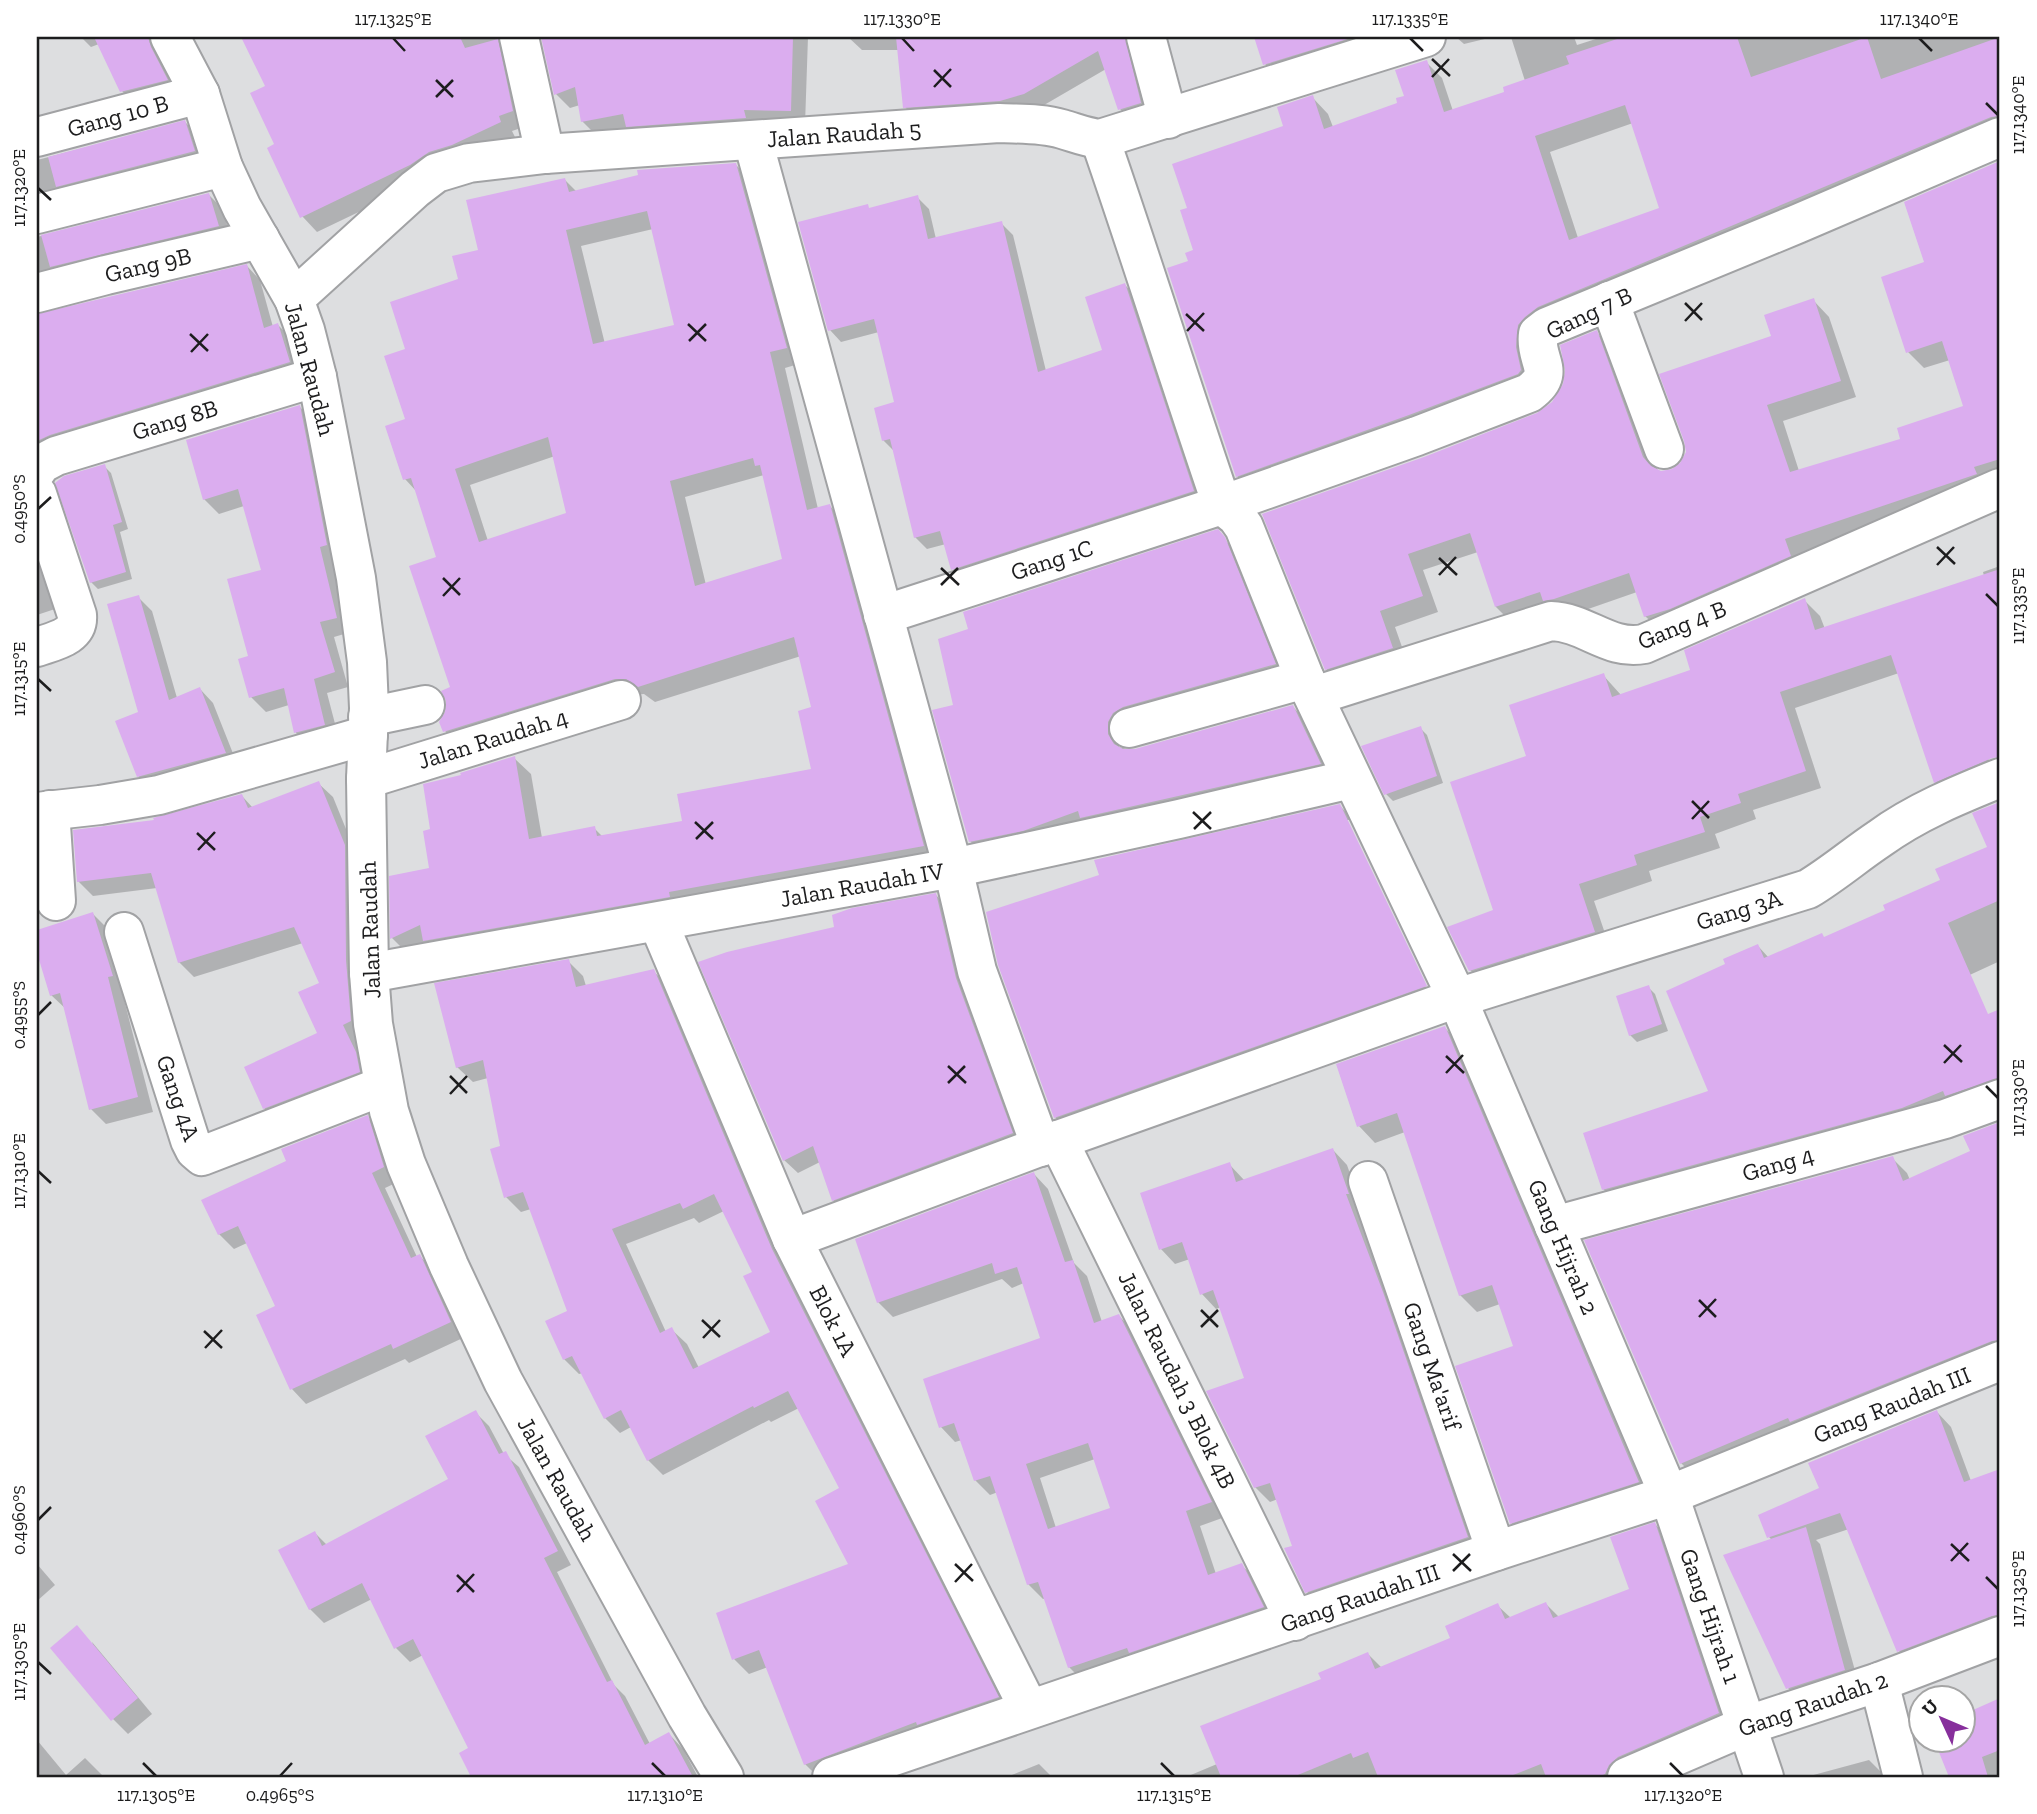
<svg xmlns="http://www.w3.org/2000/svg" width="2037" height="1814" font-family="'Zilla Slab',serif">
<rect width="100%" height="100%" fill="#dddee0"/>
<g fill="#0003" fill-rule="evenodd">
<path d="M81 37H167L180 94 135 105 122 91 99 44 91 47Z"/>
<path d="M243 37H520L527 126 512 131 515 137 317 232 302 216 277 145 267 87Z"/>
<path d="M549 37H808L805 125 597 136 582 121 580 105 570 108 556 94 548 58Z"/>
<path d="M848 37H1144L1154 117 1134 124 1120 109 1106 69 1039 108 919 121 905 107 899 50H862Z"/>
<path d="M1256 37H1420L1281 80 1265 64Z"/>
<path d="M1456 37H1493L1464 44Z"/>
<path d="M1511 37H1574L1577 45 1602 37H1997L2000 45V136L1555 322 1537 387 1253 492 1237 476 1190 262 1195 251 1189 209 1285 127 1312 97 1328 114 1333 127 1400 104 1426 62 1442 78 1453 111 1507 93 1525 81ZM1633 123 1662 209 1578 238 1550 152Z"/>
<path d="M185 122 199 136 208 165 37 211V160Z"/>
<path d="M2000 163V480L1662 632 1645 616 1637 592 1571 615 1512 623 1496 607 1478 552 1423 570 1438 612 1395 627 1408 664 1343 685 1326 669 1425 458 1538 415 1553 403 1596 332 1612 348 1658 471H1673L1682 465 1773 337 1813 300 1829 317 1856 397 1783 421 1799 471 1903 440 1965 407 1950 360 1924 368 1908 352 1926 264 1906 203Z"/>
<path d="M736 165 752 181 802 363 785 368 818 509 830 506 846 523 939 861 408 954 392 938 391 878 431 870 432 830 463 776 514 758 531 774 542 838 594 828 603 837 684 823 813 770V709L801 656 655 702 644 694 631 695 461 747 445 731 452 688 439 558 417 492 405 479 407 350 480 251 565 180 577 192ZM653 229 676 326 605 344 581 246ZM555 456 569 514 488 541 470 485ZM764 475 784 561 706 585 685 497Z"/>
<path d="M209 195 223 209 231 240 37 290V237Z"/>
<path d="M917 197 929 209 936 239 1001 223 1013 235 1046 371 1104 351 1125 285 1137 297 1205 503 965 581 953 569 946 544 927 549 915 537 895 452 883 440 896 404 879 332 841 342 830 330 870 210Z"/>
<path d="M247 266 260 280 273 327 278 325 292 339 302 376 37 465V316Z"/>
<path d="M300 407 314 422 351 632 334 637 348 687 327 693 339 739 310 747 296 733 289 705 266 712 251 697 250 657 263 572 244 506 219 514 204 499Z"/>
<path d="M104 466 111 473 128 529 120 532 132 579 98 589 91 582Z"/>
<path d="M1217 531 1235 551 1285 676 1119 734V747L1135 751 1293 707 1304 718 1331 774 981 853 970 841 956 707Z"/>
<path d="M37 545 58 608 37 615Z"/>
<path d="M2000 566V666L1962 679 1995 779 1951 798 1935 782 1899 673 1795 708 1821 788 1753 810 1756 819 1715 834 1720 848 1649 871 1652 881 1594 901 1610 948 1486 987 1470 970 1496 911 1528 757 1603 675 1621 695 1693 671 1804 600 1820 616 1825 629 1984 576 1983 572Z"/>
<path d="M138 597 152 611 177 698 200 689 213 703 238 766 152 789 138 776Z"/>
<path d="M1420 728 1427 735 1443 783 1393 801 1386 794Z"/>
<path d="M318 783 333 797 359 861 373 1086 279 1123 264 1108 320 1034 321 984 303 943 194 977 179 962 157 888 93 896 78 881 157 822 242 796 253 808Z"/>
<path d="M1340 806 1355 821 1440 1000 1070 1132 1055 1117ZM1346 820H1350L1432 993 1429 994Z"/>
<path d="M2000 831V961L1870 1021 1887 1061 2000 1011V1094L1617 1203 1603 1189 1710 1092 1727 965 1758 946 1769 958 1825 939 1887 911 1942 880 1990 848 1985 838Z"/>
<path d="M936 895 949 909 1025 1147 847 1214 833 1200 820 1162 798 1173 784 1160Z"/>
<path d="M93 914 108 929 127 991 122 992 153 1112 106 1124 91 1109 66 1009 51 995 37 947V932Z"/>
<path d="M568 961 583 976 586 986 653 971 669 986 1012 1712 818 1777 805 1764 768 1667 749 1674 734 1659 850 1565 841 1489 799 1408 771 1422 769 1420 663 1475 648 1460 631 1427 620 1433 605 1418 583 1373 579 1374 564 1359 569 1312 531 1209 521 1212 506 1197 502 1147 488 1078 473 1082 457 1067ZM724 1211 754 1272 772 1333 699 1368 687 1344 671 1329 666 1332 626 1244 694 1218 699 1223Z"/>
<path d="M1648 987 1655 994 1668 1031 1637 1042 1630 1035Z"/>
<path d="M1445 1028 1461 1044 1655 1498 1528 1539 1511 1523 1515 1347 1500 1304 1477 1312 1460 1295 1405 1132 1375 1143 1359 1126Z"/>
<path d="M367 1117 382 1132 398 1182 385 1188 417 1257 420 1256 434 1271 465 1337 409 1363 405 1359 306 1404 292 1389 277 1307 247 1243 234 1249 219 1234 289 1161Z"/>
<path d="M2000 1124V1358L1696 1478 1681 1463 1892 1158 1907 1173 1910 1180 1973 1152 1966 1137Z"/>
<path d="M1333 1150 1347 1165 1482 1552 1322 1607 1307 1592 1278 1499 1270 1502 1255 1487 1246 1379 1221 1307 1216 1309 1202 1294 1190 1259 1175 1264 1161 1249 1229 1164 1245 1181Z"/>
<path d="M1034 1174 1048 1189 1074 1263 1087 1276 1102 1322 1119 1316 1134 1331 1225 1517 1200 1526 1216 1574 1241 1565 1256 1579 1277 1622 1084 1682 1069 1667 1046 1598 1043 1599 1028 1584 998 1492 990 1495 975 1480 962 1440 955 1442 941 1427 1043 1339 1024 1283 1012 1288 1002 1279 893 1317 878 1302ZM1095 1459 1112 1509 1056 1528 1040 1478Z"/>
<path d="M475 1412 489 1426 504 1454 519 1467 571 1565 557 1572 614 1685 625 1696 650 1744 669 1734 683 1749 698 1777H473L461 1754 470 1749 423 1655 410 1662 396 1648 372 1599 324 1623 310 1609 315 1533 327 1545 450 1480Z"/>
<path d="M1937 1412 1951 1427 1971 1481 2000 1471V1632L1913 1665 1899 1651 1849 1529 1816 1540 1820 1544 1859 1685 1803 1704 1788 1688 1772 1540 1769 1537 1821 1489Z"/>
<path d="M1655 1524 1671 1541 1735 1730 1630 1777H1186L1217 1764 1323 1680 1368 1654 1382 1668 1452 1639 1498 1606 1511 1618 1546 1604 1559 1617 1631 1590Z"/>
<path d="M37 1564 55 1585 37 1601Z"/>
<path d="M92 1642 152 1714 128 1734 113 1719Z"/>
<path d="M2000 1700 1999 1777H1951L1936 1741H1964V1715Z"/>
<path d="M37 1740 66 1775 85 1758 104 1777H37Z"/>
<path d="M1869 1760 1886 1777H1806Z"/>
<path d="M1039 1764 1052 1777H1007Z"/>
</g>
<g fill="#dbadef" fill-rule="evenodd">
<path d="M94 37H148L151 47 168 80 120 92Z"/>
<path d="M241 37H460L465 48 498 39 513 111 499 116 501 122 452 145 429 152 410 165 300 218 267 148 274 144 250 93 265 86Z"/>
<path d="M541 37H793L791 111 744 110 746 118 626 127 623 114 581 122 575 87 554 95Z"/>
<path d="M896 37H1125L1141 103 1118 110 1098 51 1024 94 1000 101 903 108Z"/>
<path d="M1254 37H1354L1263 65Z"/>
<path d="M1623 37H1737L1751 77 1867 37 1881 79 2000 37V116L1991 117 1538 307 1525 317 1518 325 1516 347 1521 370 1518 374 1409 415 1236 477 1167 268 1188 261 1185 253 1193 250 1180 210 1187 208 1172 164 1283 126 1277 107 1313 95 1324 129 1397 103 1396 98 1404 96 1395 70 1427 60 1444 112 1504 92 1503 87 1569 64 1566 56ZM1625 105 1659 208 1569 240 1535 136Z"/>
<path d="M185 120 195 151 56 187 48 157Z"/>
<path d="M2000 161V459L1974 467 1977 474 1785 539 1791 556 1670 609 1644 617 1629 573 1554 599 1543 601 1540 592 1495 607 1470 533 1408 554 1423 596 1380 611 1393 648 1325 670 1262 514 1424 457 1537 413 1552 402 1563 384 1565 370 1560 345 1597 330 1643 457 1651 466 1661 471 1672 469 1680 463 1686 452 1684 441 1659 374 1771 336 1764 315 1814 298 1841 381 1767 405 1790 472 1900 439 1897 428 1963 406 1942 341 1906 353 1881 277 1924 262 1904 202Z"/>
<path d="M736 163 787 348 770 352 807 510 830 504 924 846 669 892 670 897 423 941 420 925 390 939 389 876 429 868 423 831 430 829 423 784 461 775 460 773 515 756 529 839 595 826 597 836 682 821 677 794 811 769 798 711 811 707 794 637 638 687 626 679H615L443 732 439 722 445 712 446 701 441 691 450 687 409 566 436 557 411 478 403 480 385 426 405 419 384 356 405 349 390 302 458 279 452 256 478 250 466 200 565 178 569 192 638 175 637 170ZM647 211 674 325 593 344 566 230ZM548 437 566 513 479 542 455 469ZM753 458 755 466 760 465 782 559 695 586 670 481Z"/>
<path d="M209 193 219 226 50 267 41 235Z"/>
<path d="M918 195 928 239 1002 221 1038 372 1102 350 1085 297 1125 283 1194 491 951 570 940 531 914 538 890 439 882 441 874 408 894 402 874 319 828 331 798 222 868 204 869 208Z"/>
<path d="M247 264 264 328 278 323 290 362 50 435 37 441V314Z"/>
<path d="M300 405 327 545 320 547 337 618 320 622 335 672 314 679 325 725 294 733 284 688 249 698 238 659 248 656 227 579 261 570 238 489 203 500 186 440Z"/>
<path d="M105 464 122 522 113 525 126 572 90 583 55 483 64 476Z"/>
<path d="M1218 529 1225 537 1276 664 1123 707 1113 713 1108 722V734L1114 744 1123 749H1135L1293 705 1321 764 1080 818 1078 811 1023 831 969 842 932 710 953 705 938 639 968 629 963 612Z"/>
<path d="M2000 569V757L1992 758 1934 783 1891 655 1780 692 1806 771 1738 794 1741 803 1700 817 1705 832 1634 855 1637 865 1579 884 1595 932 1469 971 1447 927 1493 910 1450 782 1526 756 1509 705 1604 673 1612 697 1690 670 1684 650 1805 598 1815 630Z"/>
<path d="M139 595 169 700 200 687 226 753 137 777 115 721 138 712 107 604Z"/>
<path d="M1421 726 1437 776 1384 795 1361 746Z"/>
<path d="M319 781 345 845 346 960 351 1021 343 1025 356 1052 360 1072 263 1109 244 1067 317 1033 298 992 319 983 294 927 178 963 151 873 77 882 73 830 154 820 153 818 242 794 248 808Z"/>
<path d="M2000 802V900L1948 923 1988 1014 2000 1009V1078L1945 1096 1943 1091 1902 1108 1602 1190 1583 1133 1708 1091 1666 991 1725 964 1723 959 1758 944 1764 958 1822 933 1824 937 1885 910 1883 905 1940 880 1935 869 1987 847 1972 813Z"/>
<path d="M1340 804 1427 986 1054 1118 998 965 986 912 1099 875 1094 860Z"/>
<path d="M936 893 956 978 1013 1133 832 1201 813 1146 783 1161 698 962 727 952 834 927 832 915 852 908Z"/>
<path d="M93 912 113 976 108 977 138 1097 89 1110 60 993 50 996 37 953V930Z"/>
<path d="M569 959 576 987 654 969 772 1249 999 1697 917 1725 916 1722 804 1765 759 1650 732 1660 716 1613 848 1564 815 1501 839 1488 788 1391 754 1408 753 1406 647 1461 621 1410 604 1419 572 1356 563 1360 545 1321 567 1311 523 1192 504 1198 490 1149 500 1146 483 1060 456 1068 434 983ZM714 1194 752 1272 743 1276 770 1332 693 1369 672 1327 660 1333 612 1229 680 1203 683 1209Z"/>
<path d="M1649 985 1662 1024 1629 1036 1616 996Z"/>
<path d="M1445 1026 1639 1482 1510 1524 1455 1366 1513 1346 1492 1285 1459 1296 1397 1113 1357 1127 1336 1064Z"/>
<path d="M368 1115 384 1167 372 1173 411 1258 420 1254 451 1322 393 1349 391 1344 290 1390 256 1315 275 1306 238 1226 218 1235 201 1200 286 1161 281 1149Z"/>
<path d="M2000 1122V1340L1992 1341 1790 1422 1788 1418 1680 1464 1584 1240 1893 1156 1903 1181 1970 1151 1963 1136Z"/>
<path d="M1333 1148 1349 1194H1346L1383 1292 1468 1537 1305 1593 1284 1548 1292 1546 1270 1483 1254 1488 1206 1391 1244 1378 1213 1290 1200 1295 1182 1242 1159 1250 1140 1193 1230 1162 1236 1182Z"/>
<path d="M1034 1172 1065 1262 1073 1260 1094 1323 1119 1314 1212 1502 1186 1511 1208 1575 1242 1563 1264 1607 1129 1653 1127 1648 1068 1668 1038 1582 1027 1585 990 1476 974 1481 954 1423 939 1428 923 1379 1040 1338 1017 1267 995 1274 992 1263 877 1303 855 1239ZM1088 1443 1110 1508 1048 1529 1026 1464Z"/>
<path d="M476 1410 499 1454 506 1451 558 1551 544 1558 607 1682 612 1680 645 1745 669 1732 693 1777H471L459 1753 468 1748 413 1639 394 1649 362 1583 309 1610 278 1550 315 1531 322 1546 448 1479 425 1436Z"/>
<path d="M1937 1410 1964 1482 2000 1469V1615L1992 1616 1897 1652 1840 1513 1767 1538 1758 1515 1819 1488 1808 1463Z"/>
<path d="M1655 1522 1719 1713 1618 1757 1609 1765 1605 1774 1598 1777H1546L1541 1764 1508 1777H1378L1368 1752 1353 1758 1351 1753 1293 1777H1221L1200 1726 1321 1679 1318 1673 1368 1652 1375 1669 1450 1638 1445 1626 1498 1603 1505 1619 1546 1602 1553 1618 1629 1589 1610 1537Z"/>
<path d="M1806 1527 1845 1670 1786 1689 1723 1555Z"/>
<path d="M77 1625 138 1698 111 1721 50 1648Z"/>
<path d="M2000 1698V1750L1982 1757 1988 1777H1949L1934 1740H1964V1714Z"/>
</g>
<g fill="none" stroke-linecap="round" stroke-linejoin="round">
<g stroke="#a1a2a4" stroke-width="42">
<g id="street">
<path d="M170 37 200 94 223 167 242 208 294 299 305 330 317 377 356 578 367 662 369 708 366 779 369 973 373 1024 389 1111 406 1164 449 1266 503 1381 687 1716 724 1777"/>
<path d="M519 37 545 154"/>
<path d="M1146 37 1168 119"/>
<path d="M37 137 200 94"/>
<path d="M1100 139C1142 260 1180 383 1222 505L1237 517 1244 527 1305 679 1457 998 1669 1495 1764 1777"/>
<path d="M753 141 953 868 977 971 1041 1147"/>
<path d="M37 214 223 167"/>
<path d="M37 293 106 275 260 239"/>
<path d="M294 299 415 189 436 173 469 163 545 154 999 123C1019 124 1042 123 1062 129 1076 133 1084 137 1100 139L1426 37"/>
<path d="M1609 301 1664 449"/>
<path d="M37 470 41 464 56 456 317 377"/>
<path d="M37 494 77 615C79 637 54 641 37 647"/>
<path d="M883 615 1222 505 1417 436 1529 393C1558 372 1534 361 1538 334L1547 327 1797 224 2000 137"/>
<path d="M1314 696 1551 621C1586 622 1609 651 1644 644L2000 488"/>
<path d="M368 717 425 705"/>
<path d="M1129 728 1305 679"/>
<path d="M366 779 621 700"/>
<path d="M50 810 56 901"/>
<path d="M37 812 100 805 159 795 368 735"/>
<path d="M658 922 792 1239 1029 1709"/>
<path d="M124 932 190 1140 195 1150 202 1156 383 1086"/>
<path d="M369 973 953 868 1179 819 1351 779"/>
<path d="M1058 1140 1295 1621"/>
<path d="M1368 1181 1496 1551"/>
<path d="M1554 1226 1945 1119 2000 1099"/>
<path d="M792 1239 1058 1140 1457 998 1808 889C1833 874 1855 855 1879 839 1916 812 1958 795 2000 778"/>
<path d="M1879 1682 1903 1777"/>
<path d="M832 1777 1496 1551 1669 1495 2000 1361"/>
<path d="M1627 1777 1748 1725 1879 1682 2000 1636"/>
</g>
</g>
<use href="#street" stroke="#fff" stroke-width="38"/>
</g>
<path fill="none" stroke="#1d1d1e" stroke-width="2.5" d="M393 38 405 51M902 38 914 51M1410 38 1423 51M1919 38 1932 51M1432 59 1450 76M934 70 951 87M1432 77 1449 59M436 80 453 97M934 87 951 69M436 97 453 80M1986 103 1998 115M38 188 51 200M1685 303 1702 320M1186 314 1204 331M1685 321 1702 303M688 324 706 341M1187 331 1204 313M190 334 208 351M689 341 706 324M191 352 208 334M38 509 51 497M1937 547 1955 564M1439 558 1457 575M1937 565 1954 547M941 568 959 585M1439 575 1456 557M443 578 460 595M941 585 958 568M1986 594 1998 606M443 596 460 578M38 679 51 691M1692 801 1709 818M1193 812 1211 829M1692 819 1709 801M695 822 713 839M1194 829 1211 812M197 833 215 850M696 839 713 822M198 850 215 832M38 1015 51 1002M1944 1045 1962 1062M1446 1056 1464 1073M1944 1063 1961 1045M948 1066 966 1083M1446 1073 1463 1055M450 1076 467 1093M948 1083 965 1066M1986 1086 1998 1098M450 1094 467 1076M38 1171 51 1183M1699 1300 1716 1317M1201 1310 1218 1327M1699 1317 1716 1299M702 1320 720 1337M1201 1327 1218 1310M204 1331 222 1348M703 1338 720 1320M205 1348 222 1330M38 1520 51 1507M1951 1544 1969 1561M1453 1554 1471 1571M1951 1561 1968 1543M955 1564 973 1581M1453 1571 1470 1554M457 1575 474 1592M1986 1577 1998 1589M955 1582 972 1564M457 1592 474 1574M38 1662 51 1674M143 1763 156 1776M652 1763 665 1776M1161 1763 1174 1776M1670 1763 1683 1776M280 1776 292 1763"/>
<g text-anchor="middle" stroke-width="5" stroke-linejoin="round" paint-order="stroke">
<g font-size="24" fill="#1d1d1e" stroke="#fff">
<text transform="translate(118 116) rotate(-15)" y="8">Gang 10 B</text>
<text transform="translate(844 134) rotate(-4)" y="8">Jalan Raudah 5</text>
<text transform="translate(148 265) rotate(-13)" y="8">Gang 9B</text>
<text transform="translate(1589 313) rotate(-25)" y="8">Gang 7 B</text>
<text transform="translate(310 369) rotate(75)" y="8">Jalan Raudah</text>
<text transform="translate(175 420) rotate(-17)" y="8">Gang 8B</text>
<text transform="translate(1052 560) rotate(-18)" y="8">Gang 1C</text>
<text transform="translate(1682 625) rotate(-22)" y="8">Gang 4 B</text>
<text transform="translate(493 739) rotate(-17)" y="8">Jalan Raudah 4</text>
<text transform="translate(862 885) rotate(-10)" y="8">Jalan Raudah IV</text>
<text transform="translate(1739 910) rotate(-17)" y="8">Gang 3A</text>
<text transform="translate(370 930) rotate(-92)" y="8">Jalan Raudah</text>
<text transform="translate(178 1098) rotate(71)" y="8">Gang 4A</text>
<text transform="translate(1778 1164) rotate(-16)" y="8">Gang 4</text>
<text transform="translate(1563 1247) rotate(67)" y="8">Gang Hijrah 2</text>
<text transform="translate(833 1321) rotate(63)" y="8">Blok 1A</text>
<text transform="translate(1432 1366) rotate(71)" y="8">Gang Ma'arif</text>
<text transform="translate(1177 1380) rotate(64)" y="8">Jalan Raudah 3 Blok 4B</text>
<text transform="translate(1892 1405) rotate(-22)" y="8">Gang Raudah III</text>
<text transform="translate(557 1479) rotate(61)" y="8">Jalan Raudah</text>
<text transform="translate(1360 1598) rotate(-19)" y="8">Gang Raudah III</text>
<text transform="translate(1710 1616) rotate(71)" y="8">Gang Hijrah 1</text>
<text transform="translate(1813 1704) rotate(-19)" y="8">Gang Raudah 2</text>
</g>
</g>
<rect width="2037" height="1814" fill="none" stroke="#ffffff" stroke-width="77"/>
<g transform="translate(1942 1719) rotate(314)"><circle r="33" fill="#ffffff" stroke="#a5a5a5" stroke-width="2"/>
<path d="M0-5L12 26L0 18L-12 26Z" fill="#872f9c"/>
<text y="-10" font-size="19" font-weight="bold" text-anchor="middle" fill="#1d1d1e">U</text>
</g>
<rect x="38" y="38" width="1960" height="1738" fill="none" stroke="#1d1d1e" stroke-width="2.5"/>
<g font-size="18" text-anchor="middle" fill="#1d1d1e">
<text x="393" y="25">117.1325°E</text>
<text x="902" y="25">117.1330°E</text>
<text x="1410" y="25">117.1335°E</text>
<text x="1919" y="25">117.1340°E</text>
<text transform="translate(2018 115) rotate(-90)" y="6">117.1340°E</text>
<text transform="translate(19 188) rotate(-90)" y="6">117.1320°E</text>
<text transform="translate(19 509) rotate(-90)" y="6">0.4950°S</text>
<text transform="translate(2018 606) rotate(-90)" y="6">117.1335°E</text>
<text transform="translate(19 679) rotate(-90)" y="6">117.1315°E</text>
<text transform="translate(19 1015) rotate(-90)" y="6">0.4955°S</text>
<text transform="translate(2018 1098) rotate(-90)" y="6">117.1330°E</text>
<text transform="translate(19 1171) rotate(-90)" y="6">117.1310°E</text>
<text transform="translate(19 1520) rotate(-90)" y="6">0.4960°S</text>
<text transform="translate(2018 1589) rotate(-90)" y="6">117.1325°E</text>
<text transform="translate(19 1662) rotate(-90)" y="6">117.1305°E</text>
<text x="156" y="1801">117.1305°E</text>
<text x="280" y="1801">0.4965°S</text>
<text x="665" y="1801">117.1310°E</text>
<text x="1174" y="1801">117.1315°E</text>
<text x="1683" y="1801">117.1320°E</text>
</g>
</svg>
